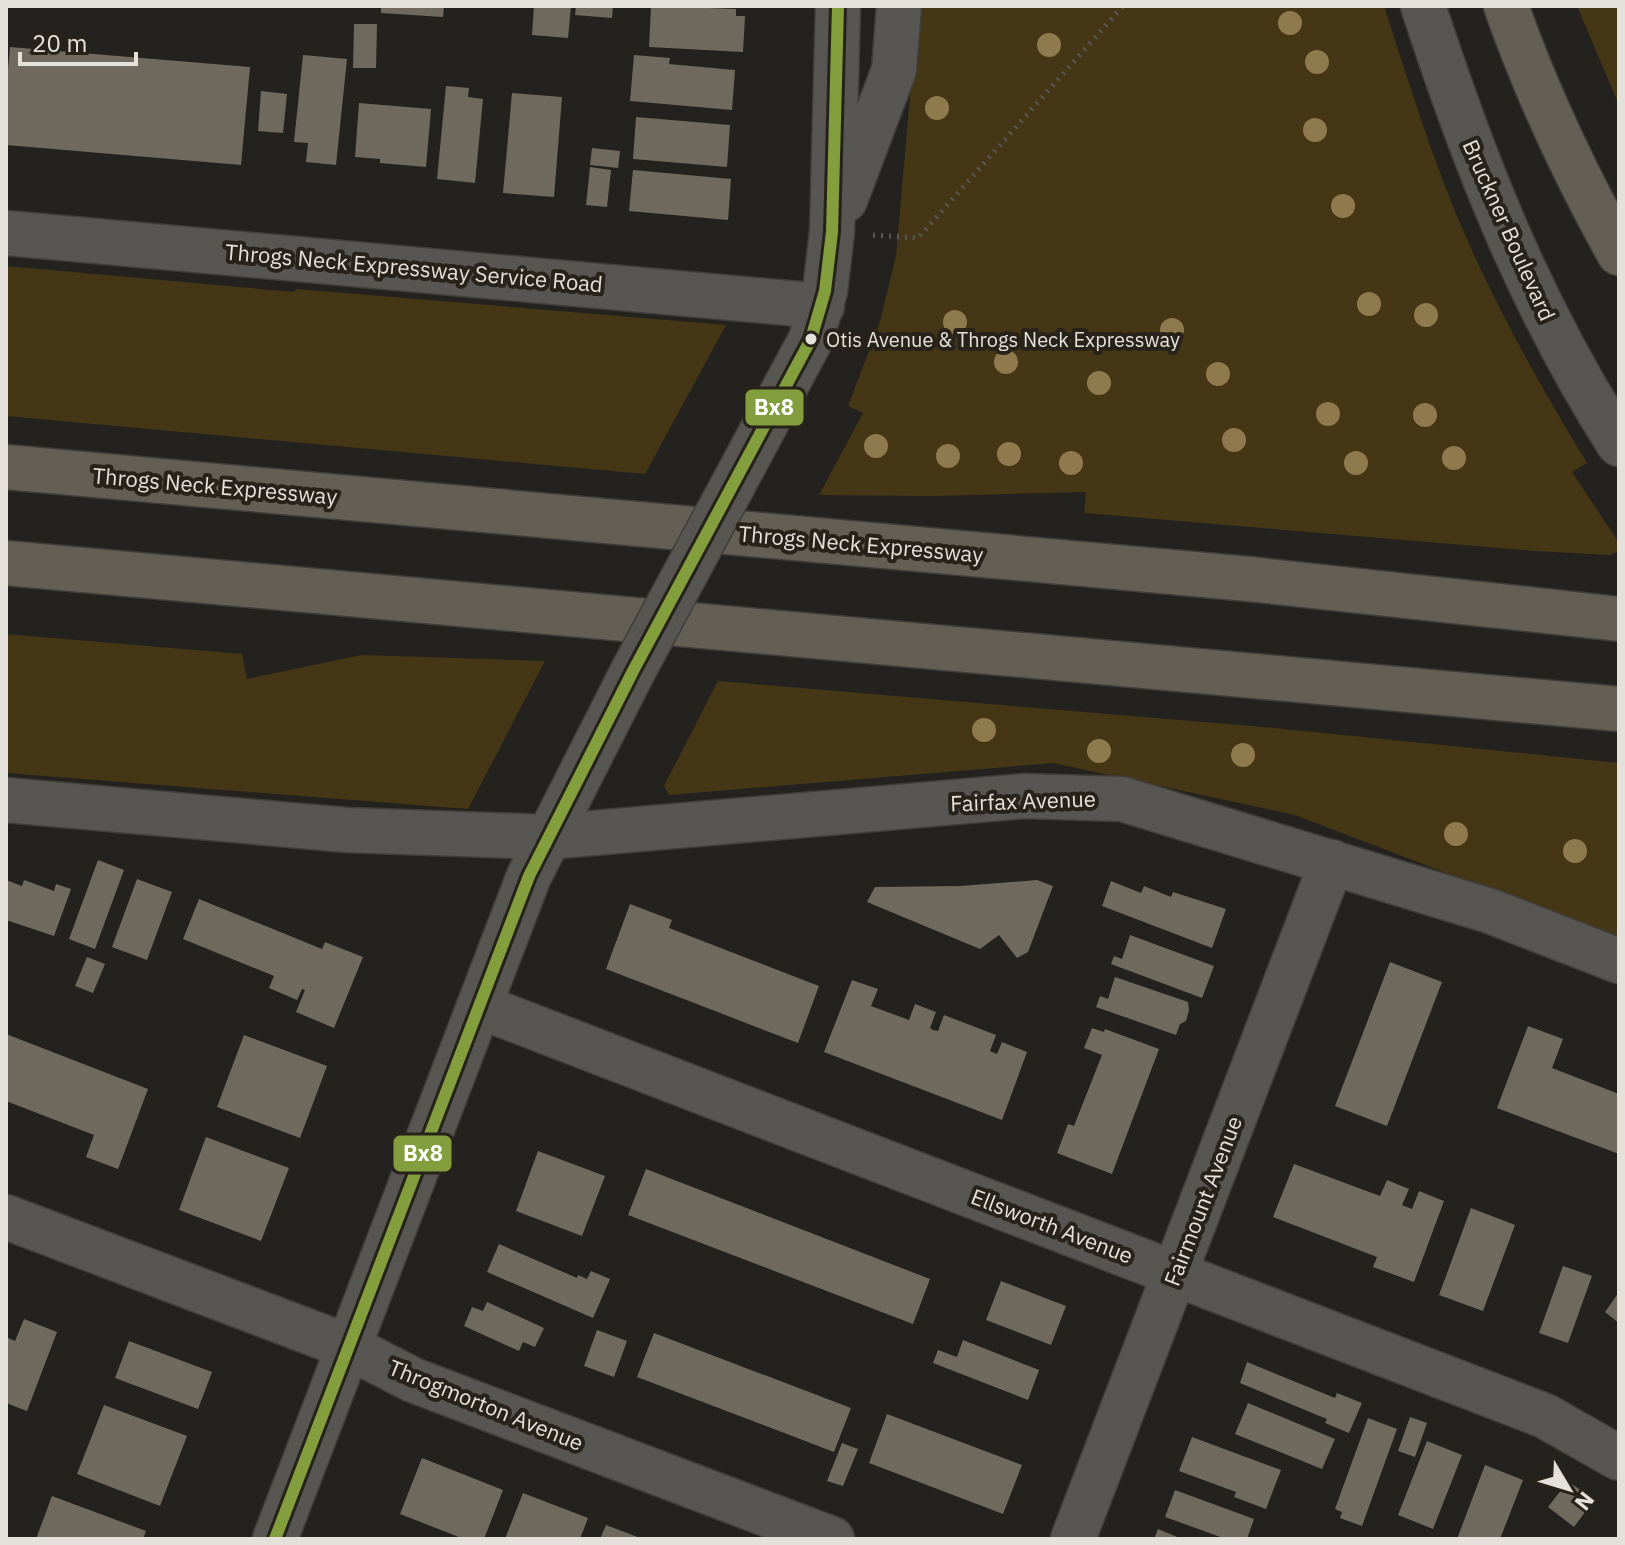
<svg xmlns="http://www.w3.org/2000/svg" width="1625" height="1545" font-family="'IBM Plex Sans',sans-serif">
<rect width="100%" height="100%" fill="#24221e"/>
<g fill="#453716">
<path d="M918 6H1384C1409 83 1433 162 1466 237 1500 315 1543 390 1587 463L1572 472 1619 543V551L1610 555 1535 551 1084 513 1086 492 933 496 819 495 863 413 848 406 879 325 896 256Z"/>
<path d="M1577 6H1619V105Z"/>
<path d="M6 266 294 292 297 289 726 325 645 474 6 416Z"/>
<path d="M6 634 242 654 247 679 361 655 545 661 468 809 6 773Z"/>
<path d="M718 681 1274 728 1619 763V939L1295 815 1053 763 669 795 664 786Z"/>
</g>
<g fill="#6f6a5d">
<path d="M381 6H444L443 17 381 13Z"/>
<path d="M534 6H571L568 38 532 35Z"/>
<path d="M576 6H613L612 18 575 15Z"/>
<path d="M651 6 736 9V16H745L743 52 649 47Z"/>
<path d="M354 24H377L376 68H353Z"/>
<path d="M10 47 250 67 241 165 6 145V92Z"/>
<path d="M303 55 347 59 336 165 306 162 308 143 294 142Z"/>
<path d="M634 55 670 58 669 64 735 70 732 110 630 101Z"/>
<path d="M446 86 469 88 468 97 483 99 475 183 437 179Z"/>
<path d="M261 91 287 94 283 133 258 131Z"/>
<path d="M512 93 562 97 554 197 503 193Z"/>
<path d="M359 103 431 109 426 167 380 163V159L355 157Z"/>
<path d="M636 117 730 125 727 167 633 159Z"/>
<path d="M592 148 620 151 618 168 590 165Z"/>
<path d="M590 167 611 170 607 207 586 205Z"/>
<path d="M633 170 731 179 728 220 629 211Z"/>
<path d="M98 860 124 870 95 949 69 939Z"/>
<path d="M137 879 172 892 147 960 112 947Z"/>
<path d="M6 880 22 886 24 880 54 891 56 884 71 889 54 936 6 920Z"/>
<path d="M1037 880 1053 886 1028 952 1017 958 999 935 980 949 867 902 875 887 960 886Z"/>
<path d="M1111 881 1141 893 1144 886 1171 897 1173 892 1226 909 1212 948 1102 906Z"/>
<path d="M199 899 322 949 325 942 363 957 334 1028 296 1012 305 990 302 989 297 1000 269 988 274 976 183 939Z"/>
<path d="M630 904 672 920 669 928 819 986 798 1043 606 969Z"/>
<path d="M1130 935 1214 966 1202 998 1111 964 1114 956 1122 959Z"/>
<path d="M87 957 105 964 93 993 75 986Z"/>
<path d="M1390 962 1442 982 1387 1126 1335 1106Z"/>
<path d="M1115 977 1188 1002 1189 1010 1186 1021 1180 1024 1176 1035 1096 1007 1100 996 1108 999Z"/>
<path d="M852 980 878 989 871 1006 909 1020 915 1004 936 1012 930 1028 933 1030 938 1031 944 1015 996 1035 990 1051 992 1052 997 1054 1002 1042 1027 1052 1002 1120 824 1052Z"/>
<path d="M1528 1026 1563 1039 1552 1068 1619 1094V1154L1497 1108Z"/>
<path d="M1092 1028 1104 1032 1105 1029 1159 1049 1112 1174 1057 1153 1068 1124 1074 1126 1102 1055 1084 1048Z"/>
<path d="M6 1034 148 1089 118 1169 86 1157 94 1135 6 1101Z"/>
<path d="M244 1035 327 1066 300 1138 217 1107Z"/>
<path d="M206 1137 289 1168 261 1241 179 1210Z"/>
<path d="M538 1151 605 1176 582 1236 516 1211Z"/>
<path d="M1294 1164 1380 1196 1387 1180 1409 1189 1402 1205 1412 1209 1419 1191 1444 1201 1414 1282 1373 1267 1377 1257 1273 1217Z"/>
<path d="M646 1169 930 1279 913 1324 628 1215Z"/>
<path d="M1471 1208 1515 1225 1483 1311 1439 1295Z"/>
<path d="M499 1244 577 1278 578 1275 587 1279 591 1271 610 1279 593 1318 487 1272Z"/>
<path d="M1563 1266 1592 1276 1568 1343 1539 1333Z"/>
<path d="M1001 1281 1066 1306 1051 1345 986 1320Z"/>
<path d="M1619 1292V1323L1605 1312Z"/>
<path d="M487 1302 544 1328 535 1347 523 1342 519 1351 464 1326 472 1307 483 1311Z"/>
<path d="M24 1319 57 1332 27 1411 6 1403V1337L15 1341Z"/>
<path d="M597 1330 627 1341 614 1377 584 1366Z"/>
<path d="M654 1333 851 1408 834 1452 637 1377Z"/>
<path d="M963 1340 1039 1370 1028 1400 933 1363 938 1350 957 1357Z"/>
<path d="M129 1341 212 1372 198 1409 115 1378Z"/>
<path d="M1247 1362 1335 1398 1337 1393 1362 1403 1349 1433 1325 1423 1327 1419 1322 1417 1240 1383Z"/>
<path d="M1248 1403 1335 1439 1322 1469 1235 1434Z"/>
<path d="M104 1405 187 1436 160 1506 77 1474Z"/>
<path d="M887 1414 1022 1465 1003 1514 869 1463Z"/>
<path d="M1410 1417 1427 1423 1415 1457 1398 1451Z"/>
<path d="M1368 1418 1397 1429 1362 1526 1340 1518 1342 1512 1335 1509Z"/>
<path d="M1192 1437 1281 1470 1266 1509 1234 1497 1236 1492 1179 1471Z"/>
<path d="M1427 1441 1462 1455 1433 1529 1398 1515Z"/>
<path d="M842 1443 858 1449 843 1486 827 1481Z"/>
<path d="M422 1458 503 1490 484 1539H464L400 1514Z"/>
<path d="M1485 1465 1523 1480 1500 1539H1457Z"/>
<path d="M1568 1481 1594 1500 1574 1527 1548 1507Z"/>
<path d="M1175 1490 1254 1519 1247 1539H1226L1165 1517Z"/>
<path d="M523 1493 588 1518 580 1539H505Z"/>
<path d="M52 1496 146 1531 143 1539H36Z"/>
<path d="M606 1525 643 1539H600Z"/>
<path d="M1158 1529 1182 1539H1154Z"/>
</g>
<g fill="none" stroke-linecap="round" stroke-linejoin="round">
<g stroke="#403e3a" stroke-width="47">
<g id="minor">
<path d="M547 837 1025 796 1122 799 1490 911 1619 961"/>
<path d="M479 1006 1545 1416 1619 1458"/>
<path d="M6 1217 349 1347 413 1380 832 1539"/>
<path d="M1073 1539 1332 862"/>
</g>
</g>
<g stroke="#403e3a" stroke-width="47">
<g id="tertiary">
<path d="M845 200 894 70 899 6"/>
<path d="M6 233 822 306"/>
<path d="M733 485 811 339 825 291 832 232 838 6"/>
<path d="M6 800 347 830 547 837"/>
<path d="M275 1539 529 876 633 671"/>
</g>
</g>
<g stroke="#403e3a" stroke-width="47">
<path id="secondary" d="M1423 6C1474 162 1530 305 1619 444"/>
</g>
<g stroke="#403e3a" stroke-width="47">
<g id="motorway">
<path d="M1506 6C1536 91 1575 174 1619 253"/>
<path d="M6 467 1249 579 1619 619"/>
<path d="M6 563 1619 709"/>
</g>
</g>
<path stroke="#595854" stroke-width="5" stroke-dasharray="2 6" stroke-linecap="butt" d="M873 235 918 238 1123 6"/>
<use href="#minor" stroke="#585652" stroke-width="44"/>
<use href="#tertiary" stroke="#585652" stroke-width="44"/>
<use href="#secondary" stroke="#585652" stroke-width="44"/>
<use href="#motorway" stroke="#645f54" stroke-width="44"/>
<g stroke="#403e3a" stroke-width="47" stroke-linecap="butt">
<path id="tertiary-bridge" d="M633 671 733 485"/>
</g>
<use href="#tertiary-bridge" stroke="#585652" stroke-width="44"/>
<g stroke="#28231a" stroke-width="18">
<path id="bus-1" d="M275 1539 529 876 633 671 811 339 825 291 832 232 838 6"/>
</g>
<use href="#bus-1" stroke="#829e3d" stroke-width="12"/>
</g>
<g fill="#8f7a4d">
<circle cx="1290" cy="23" r="12"/>
<circle cx="1049" cy="45" r="12"/>
<circle cx="1317" cy="62" r="12"/>
<circle cx="937" cy="108" r="12"/>
<circle cx="1315" cy="130" r="12"/>
<circle cx="1343" cy="206" r="12"/>
<circle cx="1369" cy="304" r="12"/>
<circle cx="1426" cy="315" r="12"/>
<circle cx="955" cy="322" r="12"/>
<circle cx="1172" cy="330" r="12"/>
<circle cx="1006" cy="362" r="12"/>
<circle cx="1218" cy="374" r="12"/>
<circle cx="1099" cy="383" r="12"/>
<circle cx="1328" cy="414" r="12"/>
<circle cx="1425" cy="415" r="12"/>
<circle cx="1234" cy="440" r="12"/>
<circle cx="876" cy="446" r="12"/>
<circle cx="1009" cy="454" r="12"/>
<circle cx="948" cy="456" r="12"/>
<circle cx="1454" cy="458" r="12"/>
<circle cx="1071" cy="463" r="12"/>
<circle cx="1356" cy="463" r="12"/>
<circle cx="984" cy="730" r="12"/>
<circle cx="1099" cy="751" r="12"/>
<circle cx="1243" cy="755" r="12"/>
<circle cx="1456" cy="834" r="12"/>
<circle cx="1575" cy="851" r="12"/>
</g>
<circle fill="#e4e0da" stroke="#28231a" stroke-width="3" cx="811" cy="339" r="7"/>
<g text-anchor="middle" stroke-width="8" stroke-linejoin="round" paint-order="stroke">
<g font-size="20" fill="#e4e0da" stroke="#28231a" text-anchor="start">
<text x="826" y="347">Otis Avenue &amp; Throgs Neck Expressway</text>
</g>
<g font-size="22" fill="#e4e0da" stroke="#28231a">
<text transform="translate(1509 230) rotate(66)" y="8">Bruckner Boulevard</text>
<text transform="translate(414 268) rotate(5)" y="8">Throgs Neck Expressway Service Road</text>
<text transform="translate(215 486) rotate(5)" y="8">Throgs Neck Expressway</text>
<text transform="translate(861 544) rotate(5)" y="8">Throgs Neck Expressway</text>
<text transform="translate(1023 801) rotate(-2)" y="8">Fairfax Avenue</text>
<text transform="translate(1203 1201) rotate(-69)" y="8">Fairmount Avenue</text>
<text transform="translate(1052 1226) rotate(21)" y="8">Ellsworth Avenue</text>
<text transform="translate(486 1405) rotate(22)" y="8">Throgmorton Avenue</text>
</g>
</g>
<g stroke="#28231a" stroke-width="3">
<rect x="744" y="388" width="61" height="39" rx="8" fill="#829e3d"/>
<rect x="392" y="1134" width="61" height="39" rx="8" fill="#829e3d"/>
</g>
<g font-size="22" text-anchor="middle" font-weight="bold" fill="#fff">
<text x="774" y="415">Bx8</text>
<text x="423" y="1161">Bx8</text>
</g>
<rect width="1625" height="1545" fill="none" stroke="#e4e0da" stroke-width="16"/>
<g transform="translate(1569 1489) rotate(128)" stroke="#28231a" stroke-width="6" paint-order="stroke">
<path d="M0-6L14 30L0 20L-14 30Z" fill="#e4e0da"/>
<text y="-12" font-size="22" font-weight="bold" text-anchor="middle" fill="#e4e0da">N</text>
</g>
<path d="M20 52v12h116v-12" fill="none" stroke="#e4e0da" stroke-width="4"/>
<text x="32" y="52" font-size="24" fill="#e4e0da" stroke="#28231a" stroke-width="6" paint-order="stroke">20 m</text>
</svg>
